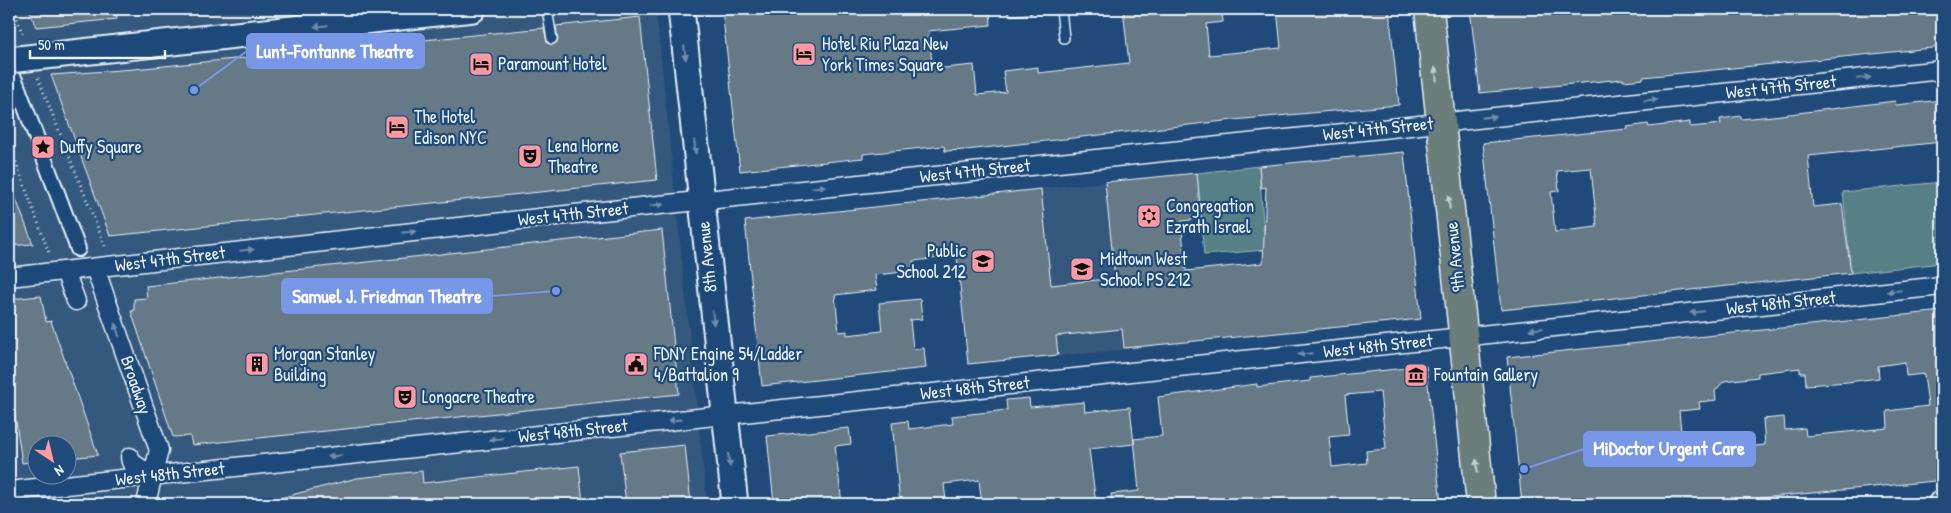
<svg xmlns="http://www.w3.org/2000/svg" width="1951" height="513" font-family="'Patrick Hand',sans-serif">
<rect width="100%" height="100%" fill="#1f4a7a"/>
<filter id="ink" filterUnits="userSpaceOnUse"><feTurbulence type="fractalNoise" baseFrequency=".02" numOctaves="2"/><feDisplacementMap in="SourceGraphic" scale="10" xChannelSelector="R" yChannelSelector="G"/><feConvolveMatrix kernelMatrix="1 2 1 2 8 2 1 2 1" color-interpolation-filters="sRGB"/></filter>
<g filter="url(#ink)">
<g fill="#34587e" fill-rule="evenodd">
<path d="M9 9H656L707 504H9ZM38 446H68V476H38Z"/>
<path d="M1135 179 1153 347 1029 359 1012 191Z"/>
</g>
<g fill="#567f86" stroke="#9fb8bf">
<path d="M1259 166 1265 250 1204 255 1197 173Z"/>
<path d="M1942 182V263L1851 273 1843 192Z"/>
</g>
<g fill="#667987" stroke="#e8f1f8" fill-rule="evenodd">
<path d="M29 9H116L117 19 36 27Z"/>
<path d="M722 9H990L991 25 928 31 933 69 974 65 977 95 1006 92 1003 71 1038 67V73L1129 63 1123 9H1222L1223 22 1206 24 1209 55 1281 48 1277 9H1389L1399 105 1233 120 966 150 945 151 944 146 863 154V158L740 171Z"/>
<path d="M1470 9H1942V47L1643 77V79L1623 81V79L1480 93Z"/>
<path d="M640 17 657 180 110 236 51 75 134 69 544 28 547 43 553 45 558 41 556 26Z"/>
<path d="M1942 100V142L1808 156 1813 207 1842 204 1851 273 1501 310 1483 143 1628 129 1627 127 1648 124 1649 127 1690 122V127L1721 124 1720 119 1741 116V119L1773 116 1895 101 1896 105ZM1591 168 1597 227 1555 232 1551 192 1559 191 1557 171Z"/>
<path d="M1404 152 1421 319 1124 348 1122 329 1056 336 1058 355 968 364 957 256 913 261 914 271 875 275 877 290 835 295 839 332 847 331V335L882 331 879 303 920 299 922 319 910 320 913 349 924 348 926 368 762 386 745 221 1041 189 1051 285 1115 278 1105 182 1197 173 1201 219 1181 221 1186 271 1263 263 1266 187 1261 188 1259 166Z"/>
<path d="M9 183H10L33 244 9 246Z"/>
<path d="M662 230 679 394 192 445 190 436 173 437 131 311H134V299L147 298 146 286Z"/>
<path d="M41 296 46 322 51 321 98 455 68 458V446H38V461L22 463 9 374V331L11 330 9 299Z"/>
<path d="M1942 311V478L1935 479V481L1699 504H1522L1507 357ZM1905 362 1906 376 1924 374 1928 406 1887 411 1888 428 1806 436 1805 428 1785 430 1784 417 1763 419 1765 445 1683 453 1679 411 1700 409 1699 402 1716 400 1715 391 1724 381 1758 377V373L1800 368V373H1805L1806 385 1848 382 1879 378 1878 366Z"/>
<path d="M1426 366 1441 504H1112L1111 494 1139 491 1134 439 1162 436 1158 397 1257 384V387L1310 381V378ZM1380 392 1386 449 1366 451 1367 463 1332 467 1329 437 1349 435 1345 395Z"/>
<path d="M1029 398 1030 407 1084 402 1085 412 1130 407 1134 444 1089 449 1096 504H982L979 480 944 484 946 500 900 504 892 423 908 421 909 429 953 424 952 416 1007 410 1006 400Z"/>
<path d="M849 428 851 444 835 446 842 504H774L767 436Z"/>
<path d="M685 445 691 504H626L620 452Z"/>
<path d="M579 466 583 504H277L276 499 357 478 422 471 423 483Z"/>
</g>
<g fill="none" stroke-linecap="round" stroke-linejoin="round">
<g stroke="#e8f1f8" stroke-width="12">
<g id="service">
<path d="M547 9 552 39"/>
<path d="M1061 9 1064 38"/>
<path d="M1013 10 1028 9"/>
</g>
</g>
<g stroke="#e8f1f8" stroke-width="18">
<path id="pedestrian" d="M15 80 78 249"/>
</g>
<g stroke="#e8f1f8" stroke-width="21">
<g id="minor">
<path d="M95 268 159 450 147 499 149 504"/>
<path d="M65 271 76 301"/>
<path d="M9 277 593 212 1942 70"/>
<path d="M130 457 131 462 152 476"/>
<path d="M9 491 1942 286"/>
</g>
</g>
<g stroke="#e8f1f8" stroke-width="29">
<g id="secondary">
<path d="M681 9 735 504"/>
<path d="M9 60 473 9"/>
<path d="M1941 504H1942"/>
</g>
</g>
<g stroke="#e8f1f8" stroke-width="31">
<path id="primary" d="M1429 9 1481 504"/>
</g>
<g stroke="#e8f1f8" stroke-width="3" stroke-dasharray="1 4" stroke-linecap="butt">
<path d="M14 9 23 36"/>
<path d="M38 78 105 246"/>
<path d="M9 143 49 253"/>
<path d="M9 224 15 246"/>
</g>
<use href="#service" stroke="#1f4a7a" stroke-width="9"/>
<use href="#pedestrian" stroke="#1f4a7a" stroke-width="14"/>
<use href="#minor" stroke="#1f4a7a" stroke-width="18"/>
<use href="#secondary" stroke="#1f4a7a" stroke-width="25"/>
<use href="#primary" stroke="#6c7e7c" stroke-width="28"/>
</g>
<defs><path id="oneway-solid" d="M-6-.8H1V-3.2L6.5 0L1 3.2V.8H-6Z" transform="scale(1.25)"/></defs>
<g fill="#6f8dac">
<use href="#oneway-solid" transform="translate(321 26) rotate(174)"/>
<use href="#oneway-solid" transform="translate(685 53) rotate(84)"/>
<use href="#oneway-solid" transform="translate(1864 78) rotate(-6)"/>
<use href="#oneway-solid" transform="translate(1651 100) rotate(-6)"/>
<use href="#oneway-solid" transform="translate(1489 117) rotate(-6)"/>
<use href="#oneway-solid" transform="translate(695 147) rotate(84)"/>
<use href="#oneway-solid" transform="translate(819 187) rotate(-6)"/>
<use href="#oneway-solid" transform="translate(657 205) rotate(-6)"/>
<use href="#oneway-solid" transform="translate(409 232) rotate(-6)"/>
<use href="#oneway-solid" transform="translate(247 250) rotate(-6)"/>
<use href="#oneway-solid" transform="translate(1894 291) rotate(174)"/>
<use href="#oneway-solid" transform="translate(1697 312) rotate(174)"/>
<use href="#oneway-solid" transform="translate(713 318) rotate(84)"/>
<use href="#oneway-solid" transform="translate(1536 329) rotate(174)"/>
<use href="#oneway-solid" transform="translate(117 330) rotate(-109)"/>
<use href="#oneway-solid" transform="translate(1305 354) rotate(174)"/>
<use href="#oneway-solid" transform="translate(675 420) rotate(174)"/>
<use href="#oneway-solid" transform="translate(496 439) rotate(174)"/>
<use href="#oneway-solid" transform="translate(335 456) rotate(174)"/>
<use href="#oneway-solid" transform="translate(729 460) rotate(82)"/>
</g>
<g fill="#c3ced3">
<use href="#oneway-solid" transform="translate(1436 74) rotate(-96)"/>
<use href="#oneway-solid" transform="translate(1449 202) rotate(-96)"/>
<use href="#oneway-solid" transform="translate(1477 466) rotate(-96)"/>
</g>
</g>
<defs>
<g id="hotel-square" transform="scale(1.25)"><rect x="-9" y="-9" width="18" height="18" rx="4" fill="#ff9aa2" stroke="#1f4a7a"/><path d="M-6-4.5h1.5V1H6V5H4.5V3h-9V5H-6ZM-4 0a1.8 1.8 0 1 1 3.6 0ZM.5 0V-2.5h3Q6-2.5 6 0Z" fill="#111"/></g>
<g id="sight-square" transform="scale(1.25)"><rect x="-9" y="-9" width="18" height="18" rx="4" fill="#ff9aa2" stroke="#1f4a7a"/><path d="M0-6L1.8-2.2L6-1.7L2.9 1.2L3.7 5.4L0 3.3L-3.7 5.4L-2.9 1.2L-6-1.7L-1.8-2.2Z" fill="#111"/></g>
<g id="theatre-square" transform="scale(1.25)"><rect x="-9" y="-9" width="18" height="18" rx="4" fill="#ff9aa2" stroke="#1f4a7a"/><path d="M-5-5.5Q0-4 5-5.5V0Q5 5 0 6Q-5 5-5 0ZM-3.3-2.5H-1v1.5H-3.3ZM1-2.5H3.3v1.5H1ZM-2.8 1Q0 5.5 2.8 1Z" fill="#111"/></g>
<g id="synagogue-square" transform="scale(1.25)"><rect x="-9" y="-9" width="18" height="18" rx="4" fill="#ff9aa2" stroke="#1f4a7a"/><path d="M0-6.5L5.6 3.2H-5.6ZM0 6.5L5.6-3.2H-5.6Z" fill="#111"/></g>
<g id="school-square" transform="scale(1.25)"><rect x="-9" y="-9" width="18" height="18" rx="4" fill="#ff9aa2" stroke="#1f4a7a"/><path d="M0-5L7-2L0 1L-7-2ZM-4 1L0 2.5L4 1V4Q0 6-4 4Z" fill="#111"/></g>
<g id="building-square" transform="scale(1.25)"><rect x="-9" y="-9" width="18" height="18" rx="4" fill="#ff9aa2" stroke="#1f4a7a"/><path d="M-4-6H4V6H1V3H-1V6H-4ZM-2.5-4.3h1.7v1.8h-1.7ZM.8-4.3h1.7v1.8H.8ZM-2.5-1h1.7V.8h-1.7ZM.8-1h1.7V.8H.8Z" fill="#111"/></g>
<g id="civic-square" transform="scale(1.25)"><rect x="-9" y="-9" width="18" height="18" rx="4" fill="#ff9aa2" stroke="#1f4a7a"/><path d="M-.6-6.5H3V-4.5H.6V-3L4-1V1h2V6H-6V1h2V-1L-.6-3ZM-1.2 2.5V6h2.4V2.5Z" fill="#111"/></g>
<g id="museum-square" transform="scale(1.25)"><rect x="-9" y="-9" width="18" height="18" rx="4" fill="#ff9aa2" stroke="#1f4a7a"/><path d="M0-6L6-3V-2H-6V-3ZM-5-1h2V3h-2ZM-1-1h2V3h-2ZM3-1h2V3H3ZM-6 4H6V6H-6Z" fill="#111"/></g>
</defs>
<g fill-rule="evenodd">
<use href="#hotel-square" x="804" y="54"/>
<use href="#hotel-square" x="481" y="64"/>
<use href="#hotel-square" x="397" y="127"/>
<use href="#sight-square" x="43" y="147"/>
<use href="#theatre-square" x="530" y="156"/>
<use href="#synagogue-square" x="1149" y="216"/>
<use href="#school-square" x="983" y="261"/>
<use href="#school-square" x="1082" y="269"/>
<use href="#building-square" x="257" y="364"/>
<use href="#civic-square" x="636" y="364"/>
<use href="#museum-square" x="1416" y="375"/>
<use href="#theatre-square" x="405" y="397"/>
</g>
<g text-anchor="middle" stroke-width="4.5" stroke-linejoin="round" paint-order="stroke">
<g font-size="18" fill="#e8f1f8" stroke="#1f4a7a" text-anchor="start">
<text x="822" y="50">Hotel Riu Plaza New<tspan x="822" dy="21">York Times Square</tspan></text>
<text x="498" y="70">Paramount Hotel</text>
<text x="414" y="123">The Hotel<tspan x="414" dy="21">Edison NYC</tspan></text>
<text x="548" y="152">Lena Horne<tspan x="548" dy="21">Theatre</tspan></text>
<text x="60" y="153">Duffy Square</text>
<text x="1166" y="212">Congregation<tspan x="1166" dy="21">Ezrath Israel</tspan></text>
<text x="966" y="257" text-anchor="end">Public<tspan x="966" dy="21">School 212</tspan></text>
<text x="1100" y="265">Midtown West<tspan x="1100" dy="21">School PS 212</tspan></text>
<text x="274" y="360">Morgan Stanley<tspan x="274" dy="21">Building</tspan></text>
<text x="654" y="360">FDNY Engine 54/Ladder<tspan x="654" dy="21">4/Battalion 9</tspan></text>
<text x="1434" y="381">Fountain Gallery</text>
<text x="422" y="403">Longacre Theatre</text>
</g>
<g font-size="18" fill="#e8f1f8" stroke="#1f4a7a">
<text transform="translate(1781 87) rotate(-6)" y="6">West 47th Street</text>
<text transform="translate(1378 129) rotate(-6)" y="6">West 47th Street</text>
<text transform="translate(975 171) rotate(-6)" y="6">West 47th Street</text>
<text transform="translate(573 214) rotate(-6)" y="6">West 47th Street</text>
<text transform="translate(707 257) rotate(-96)" y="6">8th Avenue</text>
<text transform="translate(1455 257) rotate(-96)" y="6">9th Avenue</text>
<text transform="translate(170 259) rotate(-7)" y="6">West 47th Street</text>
<text transform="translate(1781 303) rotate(-6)" y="6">West 48th Street</text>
<text transform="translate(1378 346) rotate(-6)" y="6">West 48th Street</text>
<text transform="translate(136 385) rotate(71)" y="6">Broadway</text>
<text transform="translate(975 388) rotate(-6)" y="6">West 48th Street</text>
<text transform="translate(573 431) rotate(-6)" y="6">West 48th Street</text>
<text transform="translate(170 474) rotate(-6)" y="6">West 48th Street</text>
</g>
</g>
<path fill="none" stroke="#7897e6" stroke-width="2" d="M194 90L247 51M556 291L492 296M1524 469L1584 449"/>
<g fill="#7897e6" stroke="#1f4a7a" stroke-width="2">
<circle cx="194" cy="90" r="5"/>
<circle cx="556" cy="291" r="5"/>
<circle cx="1524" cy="469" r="5"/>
</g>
<g fill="#7897e6" stroke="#7897e6" stroke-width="2">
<rect x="247" y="34" width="177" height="34" rx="5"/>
<rect x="282" y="279" width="210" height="34" rx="5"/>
<rect x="1584" y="432" width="171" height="34" rx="5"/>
</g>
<g font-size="19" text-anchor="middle" font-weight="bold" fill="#fff">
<text x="335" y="58">Lunt-Fontanne Theatre</text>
<text x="387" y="303">Samuel J. Friedman Theatre</text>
<text x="1669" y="455">MiDoctor Urgent Care</text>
</g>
<rect width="1951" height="513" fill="none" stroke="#1f4a7a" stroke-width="30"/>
<rect x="15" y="15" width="1921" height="483" fill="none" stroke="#e8f1f8" stroke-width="2" filter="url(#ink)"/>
<g transform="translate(52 460) rotate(145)"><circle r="24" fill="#1f4a7a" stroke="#6f8dac"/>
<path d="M0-4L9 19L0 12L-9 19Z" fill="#ff9aa2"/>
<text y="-8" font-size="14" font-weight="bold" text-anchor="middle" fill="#e8f1f8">N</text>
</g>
<path d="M30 50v8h135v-8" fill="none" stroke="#e8f1f8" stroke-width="2.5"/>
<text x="38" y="50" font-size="15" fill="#e8f1f8" stroke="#1f4a7a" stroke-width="4" paint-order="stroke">50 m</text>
</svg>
